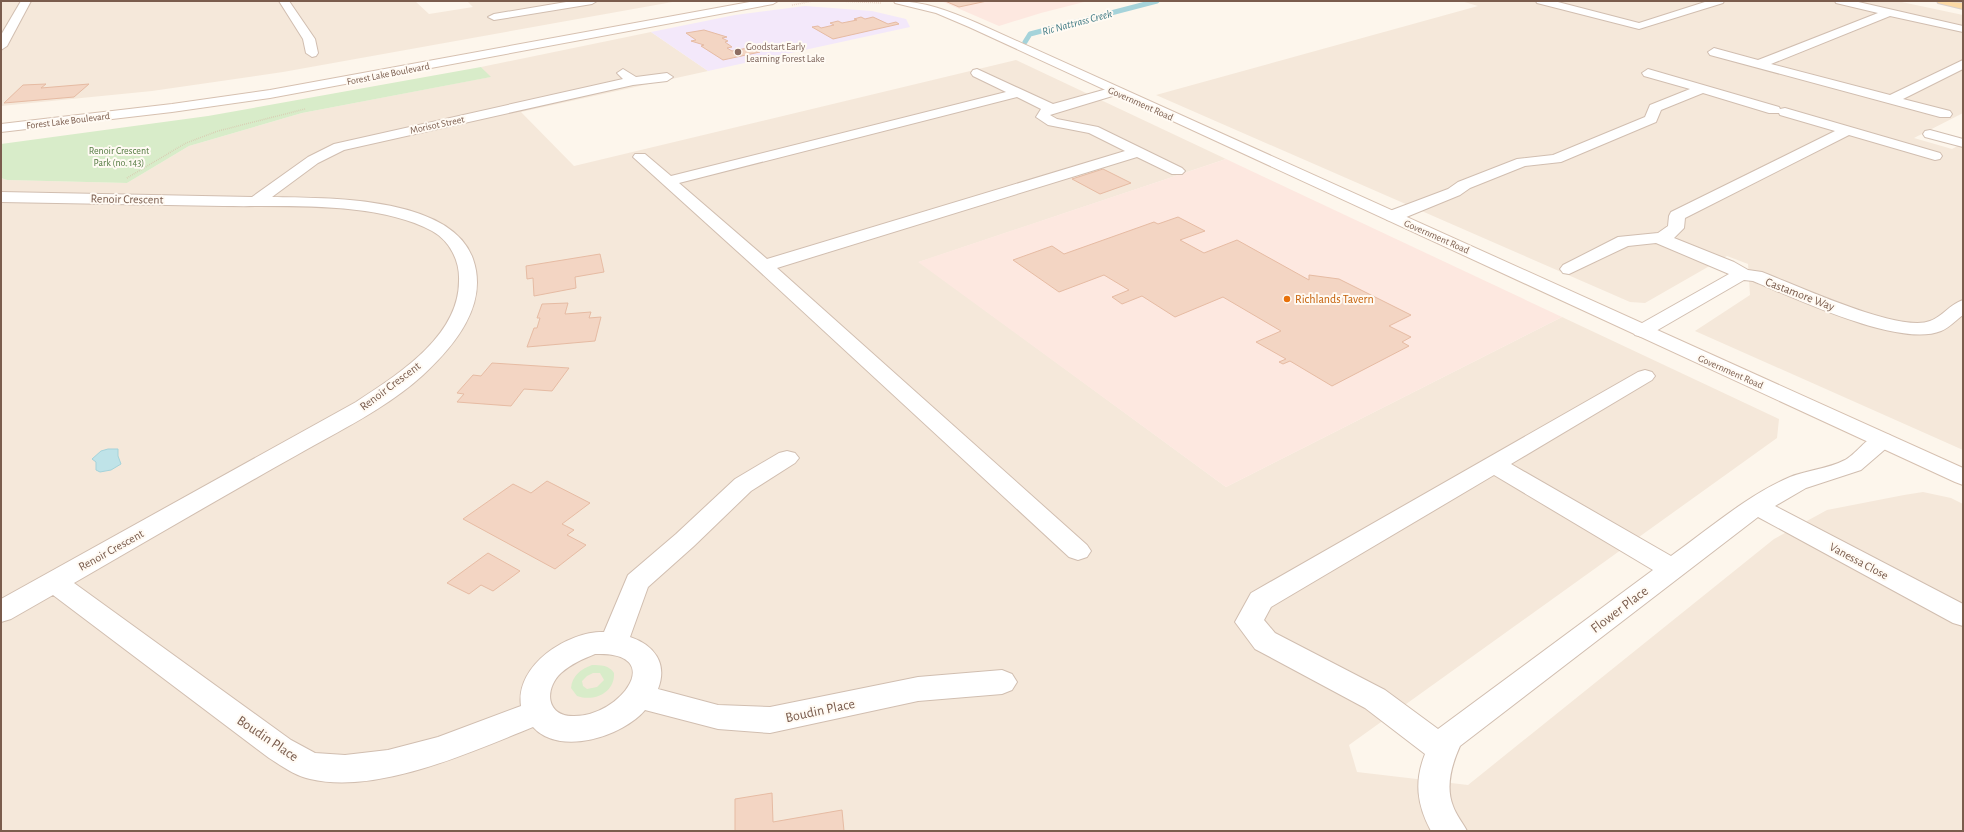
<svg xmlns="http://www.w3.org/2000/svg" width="1964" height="832" font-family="'Alegreya Sans',sans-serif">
<rect width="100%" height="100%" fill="#fdf6ec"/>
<g fill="#f5e8da">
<path d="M1 1H415L429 14 473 7 467 1H678L283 72 152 91 1 106Z"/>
<path d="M1461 1H1897L1963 15V113L1914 138 1952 149 1963 143V450L1695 331 1750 295 1748 264 1727 256 1645 303 1630 302 1156 95 1478 6Z"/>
<path d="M651 32 708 71 521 112 574 166 1016 60 1226 159 919 262 1226 487 1562 317 1779 419 1777 438 1349 745 1357 772 1468 785 1774 539 1827 510 1904 495 1923 492 1951 498 1963 504V831H1V178L7 180 127 183 189 146 302 113 490 77 481 67Z"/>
</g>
<g fill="#fde8e0">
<path d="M941 1H1088L1041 13 999 26Z"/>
<path d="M1226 159 1562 317 1226 487 918 262Z"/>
</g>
<path fill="#f3e8fa" d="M805 6 872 11 906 19 910 27 708 71 651 32 735 15Z"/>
<g fill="#d8ecc9" fill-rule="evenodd">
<path d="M481 67 491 77 302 113 189 146 127 183 7 180 1 178V144L208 116Z"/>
<path d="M592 665C601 665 609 665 614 673 615 693 594 702 577 696L571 688C572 676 581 669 592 665ZM593 673H600L604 680 597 687 587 689 583 686 582 681 587 676Z"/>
</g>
<path fill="#bfe3e8" stroke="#a5d3da" d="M108 449H118V456L121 464 111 470 100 472 96 470V462L92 459 101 451Z"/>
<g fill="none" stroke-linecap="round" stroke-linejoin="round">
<path stroke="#a5d3da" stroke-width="5" d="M1025 42 1030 34 1157 1"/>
</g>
<g fill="#f3d5c3" stroke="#e6bba3">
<path d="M945 1H987L959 7Z"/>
<path d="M861 17 865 19 873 17 888 24 896 22 899 24 833 39 812 27 818 26 821 28 834 25 830 23 838 21 842 23 857 20 854 19Z"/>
<path d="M704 30 727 37 722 38 728 41 725 42 732 47 727 48 732 51 753 47 760 52 723 60 701 46 704 45 691 41 696 40 686 33Z"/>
<path d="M46 84 41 88 89 84 74 97 4 103 23 85Z"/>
<path d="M1103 169 1131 183 1100 194 1072 179Z"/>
<path d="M1178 217 1205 231 1180 240 1204 253 1237 240 1309 280V275L1339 279 1411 315 1389 326 1411 337 1402 342 1409 346 1332 386 1290 361 1283 364 1279 362 1286 359 1256 342 1281 331 1223 297 1175 317 1142 296 1122 304 1112 297 1129 290 1104 275 1059 292 1013 260 1052 246 1064 254 1154 222 1158 224Z"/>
<path d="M600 254 604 272 575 277 576 288 534 296 533 278 527 279 526 266Z"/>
<path d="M568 303 565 314 591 312 589 318 601 317 595 341 527 347 534 328H537L540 318H537L542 304Z"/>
<path d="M492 363 569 368 552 391 524 389 511 406 457 402 464 394 457 393 473 375 481 376Z"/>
<path d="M547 481 590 503 562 524 574 530 567 535 586 545 555 569 463 519 513 484 531 493Z"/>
<path d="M488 553 520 571 493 591 481 585 469 594 447 583Z"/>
<path d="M772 793 773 822 842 810 844 831H735V799Z"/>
</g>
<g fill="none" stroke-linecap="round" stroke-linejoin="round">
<g stroke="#d1beb0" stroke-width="2">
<g id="street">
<path d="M21 1H31L7 46 1 50V35Z"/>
<path d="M279 1H289L315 39 318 53 316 56 312 57 306 53 303 39Z"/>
<path d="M572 1H597L592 4 494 20 488 17 494 14Z"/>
<path d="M1536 1H1554L1639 23 1708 1H1724L1723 3 1639 29 1537 3Z"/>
<path d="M1835 1H1854L1963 26V32L1890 16 1771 64 1890 95 1963 60V69L1903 99 1950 111 1952 114 1950 117H1940L1710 55 1708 52 1714 48 1758 60 1878 13 1836 3Z"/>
<path d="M623 69 636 77 667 73 673 77 667 81 633 85 344 150 318 163 272 197C327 198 451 196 473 259 489 305 454 346 423 375 387 408 339 431 297 455 222 497 148 540 74 583L291 740 315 753 345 755 388 750 438 737 521 706C515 665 568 631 604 632L628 575 676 534 735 479 779 453 787 451 795 453 799 458 795 463 751 491 694 546 648 587 630 637C654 645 668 663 658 689L718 705 770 707 918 677 1002 670 1012 674 1017 682 1012 690 1002 694 918 701 770 733 718 729 645 710C623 736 560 757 533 727 471 752 377 795 310 779 295 776 282 766 269 758L53 595 11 619 1 622V599L356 402C397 375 459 337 459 281 460 261 450 241 432 231 376 201 286 207 223 206 149 205 75 203 1 202V192L252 197 308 157 334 144 623 79 617 73ZM595 654C668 651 621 717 573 716 546 716 544 689 561 673 571 664 583 659 595 654Z"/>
<path d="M977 69 1053 104 1114 87 1119 88 1121 91 1119 94 1050 115 1057 119 1098 127 1182 168 1185 171 1182 174H1172L1137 157 777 268 1087 545 1091 551 1087 557 1078 560 1069 557 758 270 633 157 635 154H645L671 176 1006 92 973 76 971 73 973 70ZM1017 97 1041 109 1036 117 1048 125 1089 133 1125 151 767 259 679 183Z"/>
<path d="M1648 69 1779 107 1780 109 1785 108 1940 153 1942 156 1940 159 1935 160 1849 135 1685 218 1684 228 1674 238 1734 262 1748 270 1762 272C1796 285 1899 333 1930 321 1942 317 1950 304 1963 300V315C1956 320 1949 328 1941 331 1899 348 1795 298 1753 281L1744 280 1649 335 1642 337 1635 335 1632 331 1635 327 1729 274 1656 243 1628 246 1569 274 1563 273 1560 269 1563 265 1618 237 1658 233 1668 226 1669 216 1671 212 1835 131 1780 115 1779 113H1769L1703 93 1661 110 1656 122 1561 162 1525 166 1470 188 1460 195 1399 220 1393 221 1387 220 1385 216 1387 212 1448 189 1458 182 1517 159 1553 155 1645 117 1650 105 1690 89 1644 76 1642 73Z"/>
<path d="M1930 130 1963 139V147L1925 137 1923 134 1925 131Z"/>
<path d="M1645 370 1652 372 1655 376 1652 380 1511 464 1671 556C1709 529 1746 496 1790 477 1807 470 1828 469 1845 460 1861 451 1869 430 1890 435L1893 440 1890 445 1861 470 1806 488 1775 506 1963 604V626L1953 623 1758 517 1460 746C1452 764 1445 786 1453 806 1456 815 1463 823 1467 831H1431C1417 805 1414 782 1425 754L1365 708 1255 649 1235 622 1251 593 1638 372ZM1494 475 1653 570 1438 729 1385 690 1275 633 1264 620 1271 607Z"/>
</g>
</g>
<g stroke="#d6c0b0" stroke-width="2">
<g id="secondary">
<path d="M755 1H778L773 4 270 98 172 112 1 132V124L172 104 270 90Z"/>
<path d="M894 1C924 1 949 11 977 23L1963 468V485L1955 482 969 27 936 13 895 3Z"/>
</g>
</g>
<g stroke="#dad1cd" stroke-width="2">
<path id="primary" d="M1937 1 1963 3V9L1938 3Z"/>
</g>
<g stroke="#d9b8a5" stroke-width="1.5" stroke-dasharray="0.5 1.5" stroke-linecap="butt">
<path d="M838 1 881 3"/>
<path d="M792 5 813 1"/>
<path d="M127 178 186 143 218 131 305 109"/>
</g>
<use href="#street" fill="#fff" fill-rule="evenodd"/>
<use href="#secondary" fill="#fff" fill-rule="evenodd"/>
<use href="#primary" fill="#fbd9a5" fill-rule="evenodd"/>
</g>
<circle fill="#8d6e63" stroke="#fffaf3" stroke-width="1.5" cx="738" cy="52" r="4"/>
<circle fill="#e8710a" stroke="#fffaf3" stroke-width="1.5" cx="1287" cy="299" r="4"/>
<g text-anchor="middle" stroke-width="4" stroke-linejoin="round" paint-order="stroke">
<g font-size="10" fill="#785e54" stroke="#fffaf3" text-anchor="start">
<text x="746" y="50">Goodstart Early<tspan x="746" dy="12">Learning Forest Lake</tspan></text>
</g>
<g font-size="10" fill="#7a5c4d" stroke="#fffaf3">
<text transform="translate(388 73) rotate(-11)" y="4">Forest Lake Boulevard</text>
<text transform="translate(1141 103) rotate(24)" y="4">Government Road</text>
<text transform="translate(68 120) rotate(-7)" y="4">Forest Lake Boulevard</text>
<text transform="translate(437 124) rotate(-12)" y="4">Morisot Street</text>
<text transform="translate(1437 236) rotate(24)" y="4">Government Road</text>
<text transform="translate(1731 371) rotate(24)" y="4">Government Road</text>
</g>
<g font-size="10" fill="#537a41" stroke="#fffaf3">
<text x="119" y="154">Renoir Crescent<tspan x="119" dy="12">Park (no. 143)</tspan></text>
</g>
<g font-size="11" font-style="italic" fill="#437c86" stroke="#fffaf3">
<text transform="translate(1077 22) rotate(-15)" y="4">Ric Nattrass Creek</text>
</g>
<g font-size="12" fill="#7a5c4d" stroke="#fffaf3">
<text transform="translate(127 199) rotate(1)" y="4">Renoir Crescent</text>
<text transform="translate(1800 294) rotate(21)" y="4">Castamore Way</text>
<text transform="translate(390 386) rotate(-37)" y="4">Renoir Crescent</text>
<text transform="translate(111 550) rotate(-29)" y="4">Renoir Crescent</text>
<text transform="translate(1859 561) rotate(28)" y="4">Vanessa Close</text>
</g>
<g font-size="12" fill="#c56008" stroke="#fffaf3" text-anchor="start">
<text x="1295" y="303">Richlands Tavern</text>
</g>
<g font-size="14" fill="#7a5c4d" stroke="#fffaf3">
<text transform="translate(1619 609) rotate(-37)" y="5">Flower Place</text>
<text transform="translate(820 710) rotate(-12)" y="5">Boudin Place</text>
<text transform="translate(268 738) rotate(34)" y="5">Boudin Place</text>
</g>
</g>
<rect width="1964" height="832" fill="none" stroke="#7a5c4d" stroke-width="4"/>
</svg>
